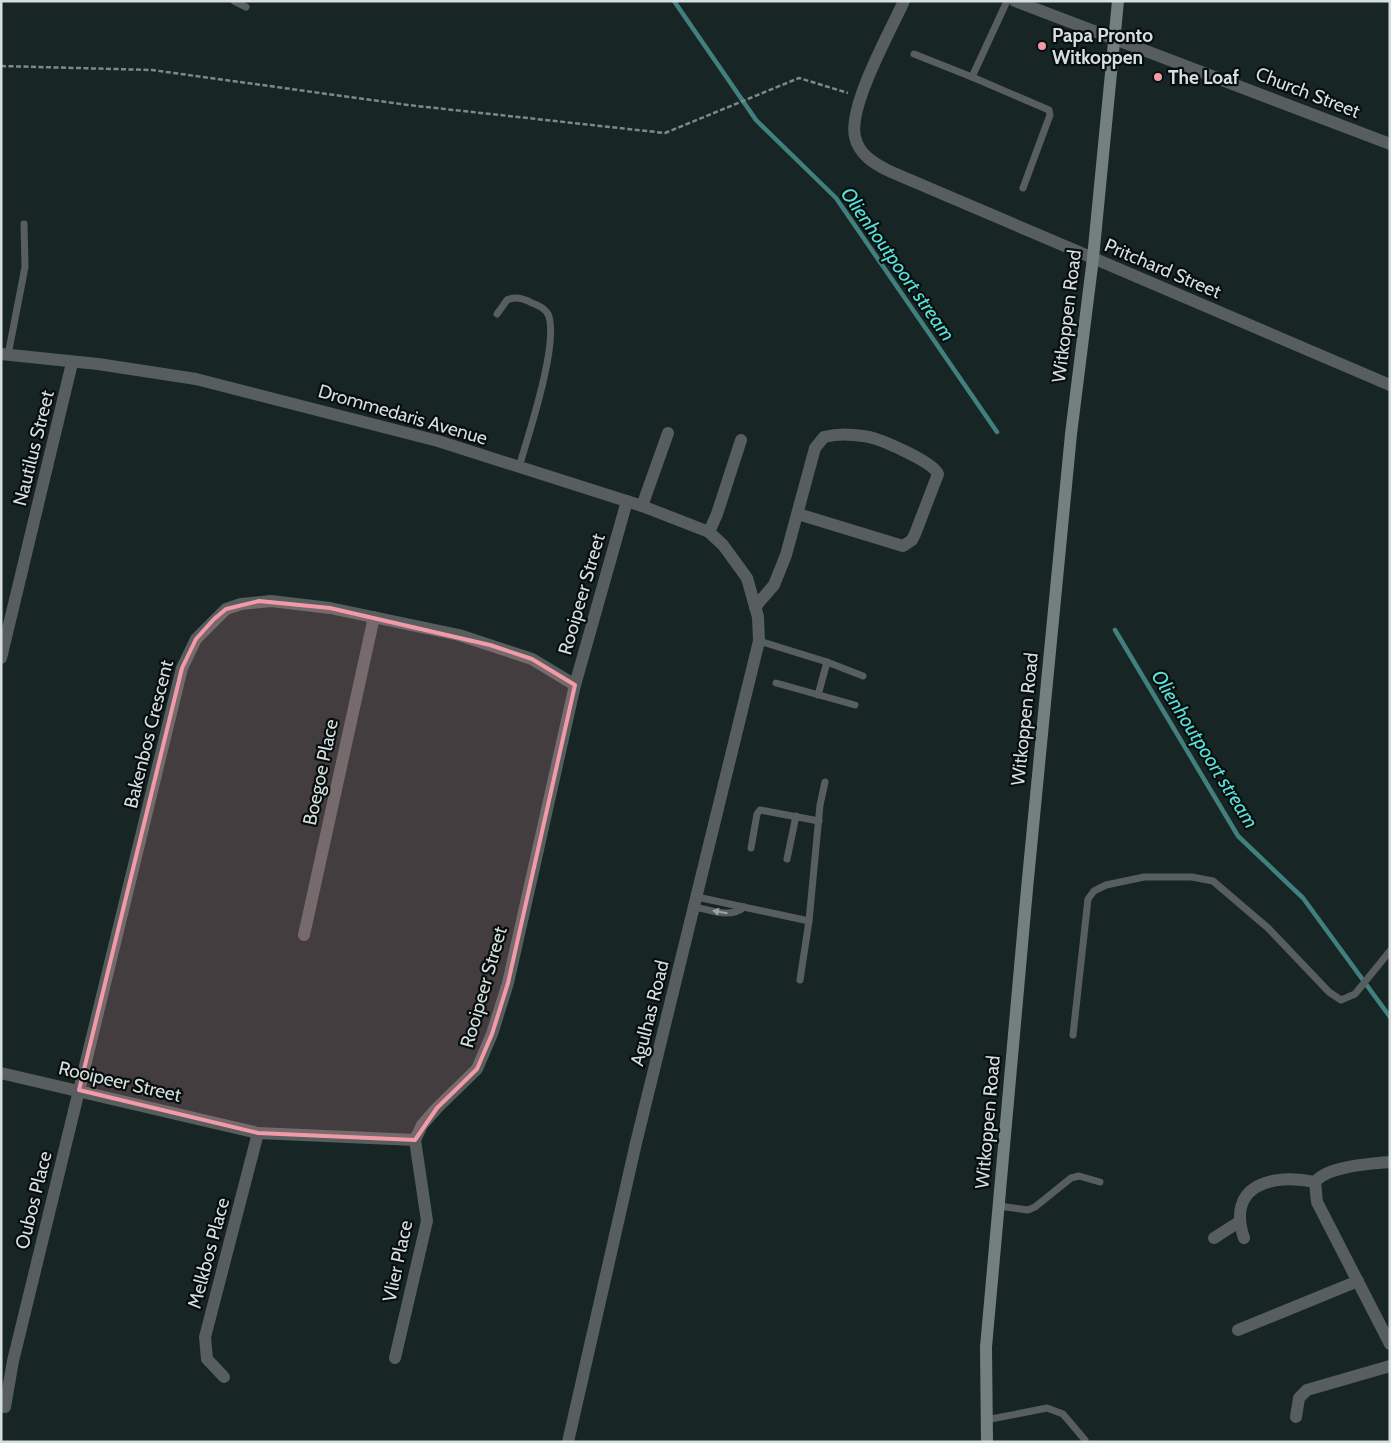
<svg xmlns="http://www.w3.org/2000/svg" width="1391" height="1443" font-family="Cabin,sans-serif">
<rect width="100%" height="100%" fill="#172625"/>
<g fill="none" stroke-linecap="round" stroke-linejoin="round">
<g stroke="#41807d" stroke-width="4.5">
<path d="M674 1 756 120 836 198 997 432"/>
<path d="M1115 630 1238 836 1303 898 1390 1017"/>
</g>
<path stroke="#7d8988" stroke-width="2.5" stroke-dasharray="5 2.5" stroke-linecap="butt" d="M1 66 152 70 408 105 665 133 799 78 848 93"/>
<g stroke="#575e5d" stroke-width="7">
<path d="M234 1 246 7"/>
<path d="M914 54 972 77 1007 1"/>
<path d="M972 77 1049 110 1050 115 1023 188"/>
<path d="M497 314 507 300C515 296 525 299 532 303 538 305 545 309 548 314 560 341 528 436 519 467"/>
<path d="M8 355 25 267 24 224"/>
<path d="M759 641 827 662 863 676"/>
<path d="M776 683 855 705"/>
<path d="M818 695 827 662"/>
<path d="M751 848 757 814 760 810 819 821"/>
<path d="M787 859 796 816"/>
<path d="M697 897 809 921 800 980"/>
<path d="M695 907C711 910 730 919 744 907"/>
<path d="M809 921 820 805 825 782"/>
<path d="M1073 1035 1088 899 1094 891 1106 885 1144 877H1192L1213 881 1268 928 1329 992 1341 1000 1355 994 1390 951"/>
<path d="M999 1206 1028 1210 1035 1207 1071 1178 1079 1176 1100 1182"/>
<path d="M986 1420 1047 1408 1063 1414 1085 1440"/>
</g>
<g stroke="#575e5d" stroke-width="12">
<path d="M904 1C890 32 848 106 855 137 859 155 875 164 889 171L1093 258"/>
<path d="M1015 1 1390 144"/>
<path d="M1 354 98 364 196 379 438 441 642 506 709 532 723 545 747 578 758 617 759 641 636 1143 568 1442"/>
<path d="M642 506 668 433"/>
<path d="M709 532 717 514 741 440"/>
<path d="M755 607 774 585 786 555 815 448 824 437C835 434 851 434 863 436 877 437 932 461 938 474L915 534 912 540 903 546 798 514"/>
<path d="M1 658 72 363"/>
<path d="M304 935 374 617"/>
<path d="M1 1073 258 1133 415 1140 422 1125 437 1108 477 1069 492 1034 508 983 575 685 627 501"/>
<path d="M1315 1182 1317 1202 1390 1344"/>
<path d="M1214 1238 1239 1222"/>
<path d="M1244 1238C1226 1185 1272 1173 1315 1182 1328 1166 1369 1164 1390 1162"/>
<path d="M1238 1330 1358 1281"/>
<path d="M395 1358 427 1221 415 1140"/>
<path d="M224 1377 207 1359 205 1337 258 1133"/>
<path d="M5 1407 13 1361 182 668 196 639 226 609 241 604 271 601 330 608 459 635 532 659 575 685"/>
<path d="M1296 1417 1299 1398 1307 1390 1390 1366"/>
</g>
<path stroke="#575e5d" stroke-width="12" d="M1093 258 1390 385"/>
<path stroke="#74807e" stroke-width="12" d="M987 1442 986 1347 1027 889 1071 434 1093 258 1118 1"/>
</g>
<defs><path id="oneway-solid" d="M-6-.8H1V-3.2L6.5 0L1 3.2V.8H-6Z" transform="scale(1.25)"/></defs>
<use fill="#9ca5a4" href="#oneway-solid" transform="translate(720 912) rotate(-170)"/>
<path fill="#f39aa8" fill-opacity="0.2" stroke="#f39aa8" stroke-width="4" stroke-linejoin="round" d="M259 601 330 608 490 645 532 659 575 685 508 983 492 1034 477 1069 437 1108 415 1140 258 1133 79 1090 182 668 196 639 214 619 226 609Z"/>
<g fill="#f39aa8" stroke="#080e0d" stroke-width="2">
<circle cx="1042" cy="46" r="5"/>
<circle cx="1158" cy="77" r="5"/>
</g>
<g text-anchor="middle" stroke-width="4.5" stroke-linejoin="round" paint-order="stroke">
<g font-size="19" font-weight="bold" fill="#d5dfde" stroke="#080e0d" text-anchor="start">
<text x="1052" y="42">Papa Pronto<tspan x="1052" dy="22">Witkoppen</tspan></text>
<text x="1168" y="84">The Loaf</text>
</g>
<g font-size="19" fill="#d5dfde" stroke="#080e0d">
<text transform="translate(1308 92) rotate(21)" y="7">Church Street</text>
<text transform="translate(1163 268) rotate(23)" y="7">Pritchard Street</text>
<text transform="translate(1066 316) rotate(-83)" y="7">Witkoppen Road</text>
<text transform="translate(403 414) rotate(16)" y="7">Drommedaris Avenue</text>
<text transform="translate(33 448) rotate(-76)" y="7">Nautilus Street</text>
<text transform="translate(581 594) rotate(-74)" y="7">Rooipeer Street</text>
<text transform="translate(1024 719) rotate(-84)" y="7">Witkoppen Road</text>
<text transform="translate(148 734) rotate(-76)" y="7">Bakenbos Crescent</text>
<text transform="translate(320 772) rotate(-78)" y="7">Boegoe Place</text>
<text transform="translate(483 987) rotate(-74)" y="7">Rooipeer Street</text>
<text transform="translate(649 1013) rotate(-76)" y="7">Agulhas Road</text>
<text transform="translate(120 1081) rotate(13)" y="7">Rooipeer Street</text>
<text transform="translate(987 1122) rotate(-85)" y="7">Witkoppen Road</text>
<text transform="translate(33 1200) rotate(-76)" y="7">Oubos Place</text>
<text transform="translate(208 1253) rotate(-75)" y="7">Melkbos Place</text>
<text transform="translate(397 1261) rotate(-78)" y="7">Vlier Place</text>
</g>
<g font-size="20" font-style="italic" fill="#58e1d9" stroke="#080e0d">
<text transform="translate(898 264) rotate(55)" y="7">Olienhoutpoort stream</text>
<text transform="translate(1205 749) rotate(58)" y="7">Olienhoutpoort stream</text>
</g>
</g>
<rect width="1391" height="1443" fill="none" stroke="#d5dfde" stroke-width="5"/>
</svg>
